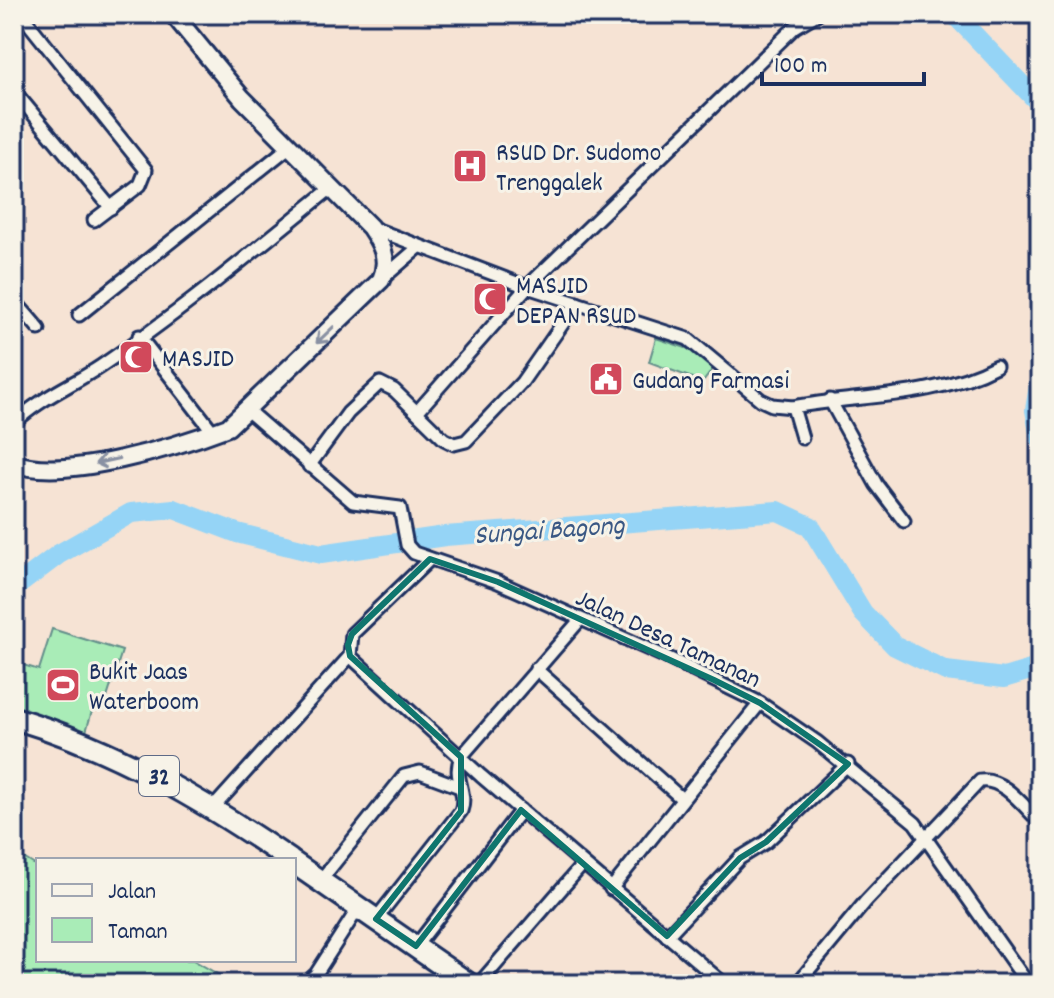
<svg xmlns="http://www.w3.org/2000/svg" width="1054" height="998" font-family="Dekko,sans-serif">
<rect width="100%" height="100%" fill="#f6e3d4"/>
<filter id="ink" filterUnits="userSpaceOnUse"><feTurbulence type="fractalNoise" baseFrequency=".0125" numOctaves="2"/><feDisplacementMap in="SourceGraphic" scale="16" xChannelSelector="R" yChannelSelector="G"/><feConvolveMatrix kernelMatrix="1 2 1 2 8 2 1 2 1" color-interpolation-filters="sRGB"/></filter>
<g filter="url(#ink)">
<g fill="#a9ecb7" stroke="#628e8a" stroke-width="2">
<path d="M656 338 692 350 715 366 703 382 649 362Z"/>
<path d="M52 629 122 651 105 704 95 701 85 735 14 712V662L39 670Z"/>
<path d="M14 852 38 867V960H193L219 975 215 984H14Z"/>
</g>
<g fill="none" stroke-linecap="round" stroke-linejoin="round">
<g stroke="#95d4f6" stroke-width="20">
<path d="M954 14 1040 104"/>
<path d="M1040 380 1035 410 1040 438"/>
<path d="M14 588 59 554 131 513 174 509 237 533 321 554 445 536 778 511 810 526 863 613 895 646 946 671 1004 678 1040 667"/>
</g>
<g stroke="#1b2f5e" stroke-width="17">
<g id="street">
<path d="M21 14 146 170 140 185 94 220"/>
<path d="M14 91 111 208"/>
<path d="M370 227 527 287 688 339 761 400 772 405 793 407C859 395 936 398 996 366"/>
<path d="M383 278 419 247"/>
<path d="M14 300 39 329"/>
<path d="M79 315 289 147"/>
<path d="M139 336 214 433"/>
<path d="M830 400 876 484 904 521"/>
<path d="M793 407 802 438"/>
<path d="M248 411 353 502 400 508 407 545 414 553 498 582 664 656 760 703 817 742 915 823 1028 984"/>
<path d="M417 412 527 287 795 27 817 14"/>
<path d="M14 423C40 398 71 386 101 366 181 312 255 250 330 189"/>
<path d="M309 466 348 413 380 383 394 390 444 439 454 444 466 441 522 382 577 303"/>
<path d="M350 656 481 776 724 984"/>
<path d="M536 669 682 799"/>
<path d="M213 808 350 656 352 634 430 559"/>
<path d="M320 881 404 776 420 772 460 787"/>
<path d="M611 889 760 703"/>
<path d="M376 919 461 811C468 792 452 777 461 757L580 620"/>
<path d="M667 936 740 858 766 842 848 764"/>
<path d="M416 946 521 810"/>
<path d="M305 984 316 974 359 907"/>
<path d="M479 984 583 864"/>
<path d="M797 984 866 901 980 781C1003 777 1024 807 1040 822"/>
</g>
</g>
<g stroke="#1b2f5e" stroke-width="22">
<path id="secondary" d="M14 463C64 482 178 446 228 427L381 280C390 259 382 245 370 227L242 98 173 14"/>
</g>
<g stroke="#1b2f5e" stroke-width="26">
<g id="highway">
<path d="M14 718C116 749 203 800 290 860"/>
<path d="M294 863 469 984"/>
</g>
</g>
<use href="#street" stroke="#f7f3e8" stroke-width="11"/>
<use href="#secondary" stroke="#f7f3e8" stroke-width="16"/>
<use href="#highway" stroke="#f7f3e8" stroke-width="20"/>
</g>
<defs><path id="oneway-shaft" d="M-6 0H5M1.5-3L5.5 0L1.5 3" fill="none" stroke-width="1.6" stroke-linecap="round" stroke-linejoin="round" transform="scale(2)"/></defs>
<g stroke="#8991a3">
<use href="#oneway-shaft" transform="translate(325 335) rotate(136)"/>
<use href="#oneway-shaft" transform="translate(107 461) rotate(168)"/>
</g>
</g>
<path fill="none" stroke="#0f766e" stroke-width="6" stroke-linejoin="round" d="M430 559 498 582 714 680 760 703 848 764 766 842 740 858 667 936 521 810 416 946 376 919 461 811V757L350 656 348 645 352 634Z"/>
<defs>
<g id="hospital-square" transform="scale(1.8)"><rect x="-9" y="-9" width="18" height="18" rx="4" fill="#d1495b" stroke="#f7f3e8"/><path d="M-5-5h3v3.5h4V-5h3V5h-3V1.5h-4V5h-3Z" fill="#fff"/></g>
<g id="mosque-square" transform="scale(1.8)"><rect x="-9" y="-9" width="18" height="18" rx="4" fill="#d1495b" stroke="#f7f3e8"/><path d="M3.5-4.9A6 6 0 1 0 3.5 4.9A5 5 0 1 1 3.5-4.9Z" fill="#fff"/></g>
<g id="civic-square" transform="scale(1.8)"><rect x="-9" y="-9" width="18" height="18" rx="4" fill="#d1495b" stroke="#f7f3e8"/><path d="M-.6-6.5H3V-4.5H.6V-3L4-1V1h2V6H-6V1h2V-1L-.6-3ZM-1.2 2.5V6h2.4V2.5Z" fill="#fff"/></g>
<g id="stadium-square" transform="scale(1.8)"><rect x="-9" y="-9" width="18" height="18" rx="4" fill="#d1495b" stroke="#f7f3e8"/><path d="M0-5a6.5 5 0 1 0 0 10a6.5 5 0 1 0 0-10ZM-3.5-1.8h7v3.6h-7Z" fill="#fff"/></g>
</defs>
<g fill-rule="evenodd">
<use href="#hospital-square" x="470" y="166"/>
<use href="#mosque-square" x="490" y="299"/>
<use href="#mosque-square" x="136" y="357"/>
<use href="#civic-square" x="606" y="379"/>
<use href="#stadium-square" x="63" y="685"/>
</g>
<g text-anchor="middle" stroke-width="6" stroke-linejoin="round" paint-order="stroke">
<rect fill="#f7f3e8" stroke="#5d6a87" stroke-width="2" x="139" y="756" width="40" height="40" rx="6"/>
<g font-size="24" font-weight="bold" fill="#1b2f5e">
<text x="159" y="784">32</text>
</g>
<g font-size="26" fill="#1b2f5e" stroke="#f7f3e8" text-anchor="start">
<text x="496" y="160">RSUD Dr. Sudomo<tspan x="496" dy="30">Trenggalek</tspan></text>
<text x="516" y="293">MASJID<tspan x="516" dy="30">DEPAN RSUD</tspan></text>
<text x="162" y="366">MASJID</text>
<text x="632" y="388">Gudang Farmasi</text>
<text x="89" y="679">Bukit Jaas<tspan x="89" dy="30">Waterboom</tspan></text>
</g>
<g font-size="26" fill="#1b2f5e" stroke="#f7f3e8">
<text transform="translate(669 637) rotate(25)" y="9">Jalan Desa Tamanan</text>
</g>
<g font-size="28" font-style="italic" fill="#3a5884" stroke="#f7f3e8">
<text transform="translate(549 528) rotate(-4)" y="10">Sungai Bagong</text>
</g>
</g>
<rect width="1054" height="998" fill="none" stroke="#f7f3e8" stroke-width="48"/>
<rect x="24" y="24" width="1006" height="950" fill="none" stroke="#1b2f5e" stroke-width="3" filter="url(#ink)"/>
<rect x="36" y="858" width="260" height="104" fill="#f7f3e8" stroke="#9fa5b1" stroke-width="2"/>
<rect x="52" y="884" width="40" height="12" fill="#f7f3e8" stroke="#9fa5b1" stroke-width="2"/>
<text x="108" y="898" font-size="24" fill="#1b2f5e">Jalan</text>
<rect x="52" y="918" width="40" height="24" fill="#a9ecb7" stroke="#9fa5b1" stroke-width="2"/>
<text x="108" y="938" font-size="24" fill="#1b2f5e">Taman</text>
<path d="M762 72v12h162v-12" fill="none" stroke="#1b2f5e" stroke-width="4"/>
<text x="774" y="72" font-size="24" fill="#1b2f5e" stroke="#f7f3e8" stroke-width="6" paint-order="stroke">100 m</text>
</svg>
